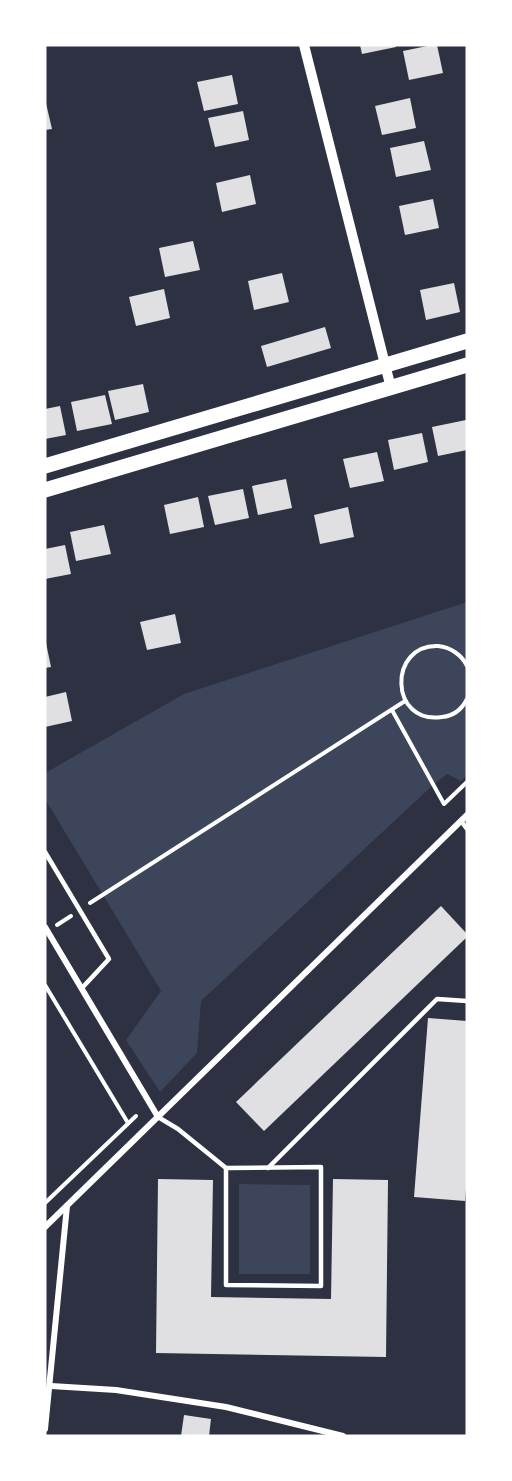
<svg xmlns="http://www.w3.org/2000/svg" width="512" height="1481" font-family="Overpass,sans-serif">
<rect width="100%" height="100%" fill="#2d3142"/>
<g fill="#3c4559">
<path d="M467 602V775L461 781 447 774 432 786 201 1001 197 1053 160 1092 126 1040 161 991 45 799V773L184 694Z"/>
<path d="M239 1184 310 1185V1274H239Z"/>
</g>
<g fill="#e0e0e3">
<path d="M360 45H396V47L362 54Z"/>
<path d="M432 45H437L443 73 409 80 403 51Z"/>
<path d="M232 75 238 104 204 111 197 82Z"/>
<path d="M410 98 416 128 382 135 375 106Z"/>
<path d="M45 99 52 129 45 130Z"/>
<path d="M243 111 249 140 215 147 208 118Z"/>
<path d="M424 141 431 170 396 177 390 148Z"/>
<path d="M250 175 256 204 222 212 216 183Z"/>
<path d="M433 199 439 228 405 235 399 206Z"/>
<path d="M193 241 200 270 165 277 159 248Z"/>
<path d="M282 273 289 302 254 310 248 281Z"/>
<path d="M454 283 460 312 426 320 420 290Z"/>
<path d="M164 289 170 318 136 326 129 297Z"/>
<path d="M325 327 331 348 267 367 261 346Z"/>
<path d="M143 384 149 412 115 420 108 391Z"/>
<path d="M105 395 112 424 77 431 71 402Z"/>
<path d="M60 406 66 435 45 439V409Z"/>
<path d="M466 420 467 450 438 456 432 427Z"/>
<path d="M422 433 428 462 394 470 388 440Z"/>
<path d="M377 452 384 481 350 488 343 459Z"/>
<path d="M286 479 292 508 258 515 252 486Z"/>
<path d="M243 489 249 518 215 525 208 496Z"/>
<path d="M198 497 204 527 170 534 164 505Z"/>
<path d="M348 507 354 537 320 544 314 515Z"/>
<path d="M104 525 111 554 76 561 70 532Z"/>
<path d="M65 545 71 574 45 579V549Z"/>
<path d="M175 614 181 643 147 650 140 622Z"/>
<path d="M46 643 51 667 45 668V644Z"/>
<path d="M66 692 72 721 45 727V697Z"/>
<path d="M441 906 467 934V937L264 1131 236 1102Z"/>
<path d="M428 1018 467 1021V1175L465 1201 414 1197Z"/>
<path d="M158 1179 213 1180 211 1297 331 1299 333 1179 388 1180 386 1357 156 1353Z"/>
<path d="M184 1415 211 1419 209 1436H181Z"/>
</g>
<g fill="none" stroke-linecap="round" stroke-linejoin="round">
<g stroke="#fff" stroke-width="4">
<path d="M467 666C462 655 450 647 438 646 388 644 389 725 442 717 453 716 462 709 467 699"/>
<path d="M392 710 444 804 467 782"/>
<path d="M90 903 405 701"/>
<path d="M57 925 71 916"/>
<path d="M45 985 128 1123"/>
<path d="M45 1203 136 1116"/>
</g>
<g stroke="#fff" stroke-width="4.5">
<path d="M461 821 467 829"/>
<path d="M45 852 109 959 82 988"/>
<path d="M158 1117 178 1129 226 1168"/>
<path d="M321 1167V1286L226 1285V1168Z"/>
<path d="M268 1168 437 999 467 1001"/>
</g>
<g stroke="#fff" stroke-width="6">
<path d="M45 927 158 1117"/>
<path d="M45 1227 467 815"/>
<path d="M51 1386 116 1390 226 1407 343 1436"/>
<path d="M45 1429 67 1206"/>
</g>
<path stroke="#fff" stroke-width="10" d="M304 45 391 388"/>
<g stroke="#fff" stroke-width="15">
<path d="M45 466 467 341"/>
<path d="M45 490 467 365"/>
</g>
</g>
<rect width="512" height="1481" fill="none" stroke="#ffffff" stroke-width="93"/>
</svg>
